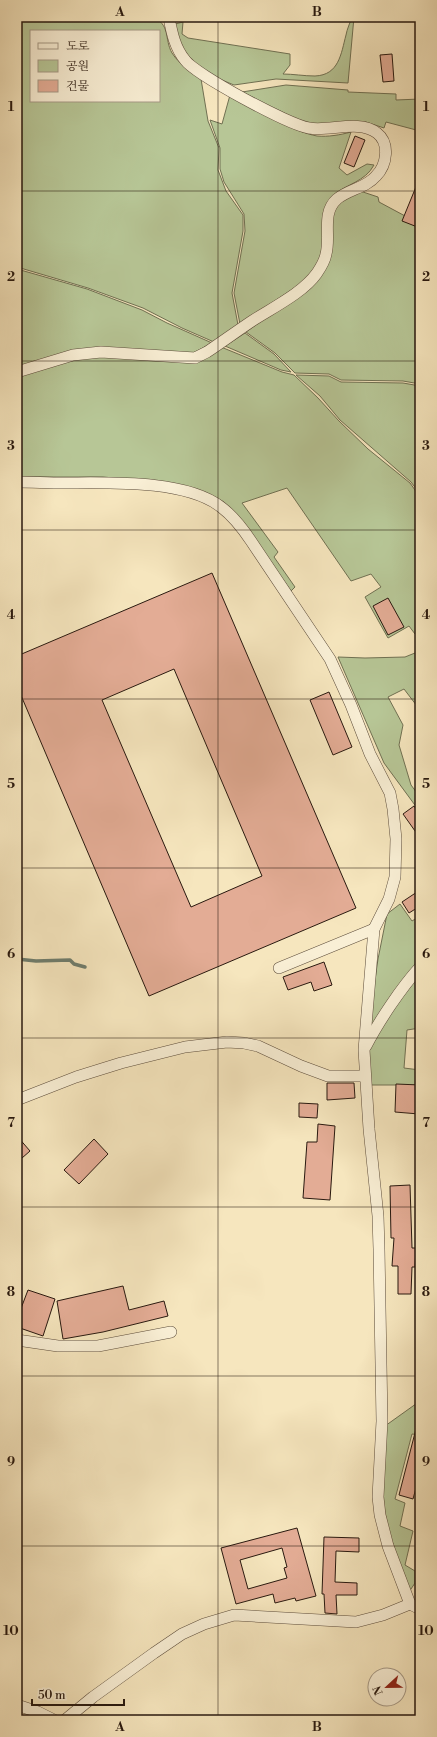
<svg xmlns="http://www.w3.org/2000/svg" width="437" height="1737" font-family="'Libre Bodoni','Noto Serif KR',serif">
<rect width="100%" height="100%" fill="#f6e6be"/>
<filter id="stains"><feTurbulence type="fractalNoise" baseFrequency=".005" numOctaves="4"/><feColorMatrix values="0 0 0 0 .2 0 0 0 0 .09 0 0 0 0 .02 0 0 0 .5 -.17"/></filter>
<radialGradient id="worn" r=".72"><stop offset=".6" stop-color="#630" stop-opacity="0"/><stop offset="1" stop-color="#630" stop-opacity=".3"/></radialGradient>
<g fill="#b7c696" stroke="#707052" fill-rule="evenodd">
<path d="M17 17H152C171 24 164 39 172 53 179 64 191 72 201 79L208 121 219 148 218 170 226 191 243 215V231L232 293 238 325 214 342 182 328 143 308 88 288 17 267ZM31 31H159V101H31Z"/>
<path d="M352 17H354L348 83 276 79 234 85 205 73 179 46 175 24 183 22 182 34 188 38 290 54V65L283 74C293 74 304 76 315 76 339 75 341 54 346 35 347 29 350 23 352 17Z"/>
<path d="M286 85 348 90V92L396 94V100L420 99V131L386 122 384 128 366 122 321 124 304 123 242 92Z"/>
<path d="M230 95C253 107 293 132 317 136 328 137 340 135 351 132L339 168 347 175 367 164 374 165C365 182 346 184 334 195L318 266 303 282 240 324 234 293 245 231 244 214 224 182 220 169V148L210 120 222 124Z"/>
<path d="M360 191 378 197 379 202 420 224V384L403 381 341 380 329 374 295 373 275 353 246 332 313 284 331 219 338 203Z"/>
<path d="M17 269 87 289 142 310 167 323 212 343 191 354 115 348 17 368Z"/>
<path d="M245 333 274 354 291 372 281 370 225 346Z"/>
<path d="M221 347 282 372 294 375 318 398 339 421 368 449 410 483 420 497V632L415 634 409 626 388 638 365 597 381 587 371 574 351 581 287 488 242 503 278 552 274 557 295 587 291 591 244 524 224 502 211 495 155 482 103 477H17V376L85 356 195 361Z"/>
<path d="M296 375 329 376 341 382 403 383 420 386V494L411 482 340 420 320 396Z"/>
<path d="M420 651V710L404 689 388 697 403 725 399 745 411 785 420 797V812L384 763 338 657 365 658 405 657Z"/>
<path d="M400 904 412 921 420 916V964L371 1031 368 1028 378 959 387 914Z"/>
<path d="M420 972V1028L407 1030 404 1068 420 1070V1085H369L367 1050 413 979Z"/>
<path d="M420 1401V1435L412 1434 395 1499 405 1503 400 1526 413 1531 405 1565 415 1571V1583L409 1592 391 1545 382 1497 385 1426Z"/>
</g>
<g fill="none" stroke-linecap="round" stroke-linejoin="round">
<path stroke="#6f7d6d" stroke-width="3.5" d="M17 959 36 961 70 960 74 964 85 967"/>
</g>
<g fill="#e3ac95" stroke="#29190f" fill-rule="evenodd">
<path d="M392 54 394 81 383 82 380 55Z"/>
<path d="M355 136 365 140 354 167 344 163Z"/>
<path d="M420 177V228L402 221Z"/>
<path d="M212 573 356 908 149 996 17 686V656ZM174 669 262 876 191 907 102 700Z"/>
<path d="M388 598 404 627 388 635 373 606Z"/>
<path d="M329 692 352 747 333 755 310 700Z"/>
<path d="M414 806 420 815V838L403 814Z"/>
<path d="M420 890V906L409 913 402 902Z"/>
<path d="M324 962 332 985 314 991 311 982 288 990 283 977Z"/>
<path d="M327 1083H354L355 1098 327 1100Z"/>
<path d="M396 1084 420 1085 419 1114 395 1112Z"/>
<path d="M299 1103 318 1104 317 1118 299 1117Z"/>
<path d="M318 1124 335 1126 330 1200 303 1198 307 1142H317Z"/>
<path d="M17 1136 30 1151 22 1158 17 1151Z"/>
<path d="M94 1139 108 1154 79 1184 64 1170Z"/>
<path d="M410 1185 412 1248H416L415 1267H412L411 1294H398V1266H392L394 1238H391L390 1186Z"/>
<path d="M123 1286 129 1310 164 1301 168 1316 103 1332 63 1339 57 1301Z"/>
<path d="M28 1290 55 1299 43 1336 17 1327V1310L20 1311Z"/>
<path d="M417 1425H420V1473L413 1499 399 1495Z"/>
<path d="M297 1528 316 1596 296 1601 295 1598 275 1603 273 1594 236 1604 221 1548ZM282 1548 287 1567 284 1568 287 1578 248 1589 240 1560Z"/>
<path d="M324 1537 359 1538V1552L336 1551 335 1582 357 1583V1595H336L337 1614 325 1613 324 1594H322Z"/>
</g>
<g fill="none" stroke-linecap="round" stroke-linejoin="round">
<g stroke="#5c4c3b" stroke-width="12">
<g id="street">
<path d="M17 372 73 355 101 352 195 358 207 352C222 342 237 331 252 321 272 308 303 293 317 273 321 267 325 260 326 254 331 236 321 213 337 199 349 189 366 188 376 176 387 165 390 143 377 133 359 119 329 132 309 128 289 125 196 75 185 60 175 48 172 33 169 18"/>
<path d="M17 482C32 482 48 483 63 483 107 483 185 479 221 507 233 516 243 529 251 541L330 659 351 705 370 754 390 793 393 809 396 839 395 877 389 899 374 929 364 1050 369 1129 378 1216 379 1249 382 1421 378 1497 380 1515 388 1546 410 1604 420 1609"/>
<path d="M279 968 374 929"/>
<path d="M366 1046C379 1021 401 988 420 967"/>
<path d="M17 1100 76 1077 121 1063 185 1047 227 1042 244 1043 258 1046 301 1066 328 1076H365"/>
<path d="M17 1340 58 1346H98L171 1332"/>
<path d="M17 1705 38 1712 54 1720"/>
<path d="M65 1720 93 1697 154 1653 182 1634 204 1624 234 1615 356 1622 383 1615 410 1604"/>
</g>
</g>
<use href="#street" stroke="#f9efd5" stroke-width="11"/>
</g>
<path fill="none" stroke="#29190f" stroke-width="1" stroke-opacity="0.55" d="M218 17V1720M17 191H420M17 361H420M17 530H420M17 699H420M17 868H420M17 1038H420M17 1207H420M17 1376H420M17 1546H420"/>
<rect width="437" height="1737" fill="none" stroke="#f6e6be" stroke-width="44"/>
<rect x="30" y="30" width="130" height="72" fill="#f9efd5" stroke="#a69986"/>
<rect x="38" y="43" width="20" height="6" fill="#f9efd5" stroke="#a69986"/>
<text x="66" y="50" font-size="12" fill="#29190f">도로</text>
<rect x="38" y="60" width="20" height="12" fill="#b7c696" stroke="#a69986"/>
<text x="66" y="70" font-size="12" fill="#29190f">공원</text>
<rect x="38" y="80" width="20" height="12" fill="#e3ac95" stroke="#a69986"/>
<text x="66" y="90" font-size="12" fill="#29190f">건물</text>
<g transform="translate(387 1687) rotate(248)"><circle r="19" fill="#f9efd5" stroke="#a69986"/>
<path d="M0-3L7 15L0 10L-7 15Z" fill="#8f2418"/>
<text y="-6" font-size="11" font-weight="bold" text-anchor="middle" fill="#29190f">N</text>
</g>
<path d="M32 1699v6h92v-6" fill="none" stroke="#29190f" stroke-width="2"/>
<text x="38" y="1699" font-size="12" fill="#29190f" stroke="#f9efd5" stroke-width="3" paint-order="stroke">50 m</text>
<rect x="22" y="22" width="393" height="1693" fill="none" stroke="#29190f" stroke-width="1.5"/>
<g font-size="13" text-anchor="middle" font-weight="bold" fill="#29190f">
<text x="120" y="16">A</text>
<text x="317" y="16">B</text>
<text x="11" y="111">1</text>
<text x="426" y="111">1</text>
<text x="11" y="281">2</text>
<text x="426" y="281">2</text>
<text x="11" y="450">3</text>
<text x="426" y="450">3</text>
<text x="11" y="619">4</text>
<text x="426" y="619">4</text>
<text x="11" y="788">5</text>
<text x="426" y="788">5</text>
<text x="11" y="958">6</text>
<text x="426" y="958">6</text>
<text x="11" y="1127">7</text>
<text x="426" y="1127">7</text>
<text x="11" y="1296">8</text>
<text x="426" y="1296">8</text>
<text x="11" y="1466">9</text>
<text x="426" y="1466">9</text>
<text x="11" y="1635">10</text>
<text x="426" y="1635">10</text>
<text x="120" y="1731">A</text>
<text x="317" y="1731">B</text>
</g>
<rect width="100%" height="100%" filter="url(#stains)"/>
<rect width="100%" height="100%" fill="url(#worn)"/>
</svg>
